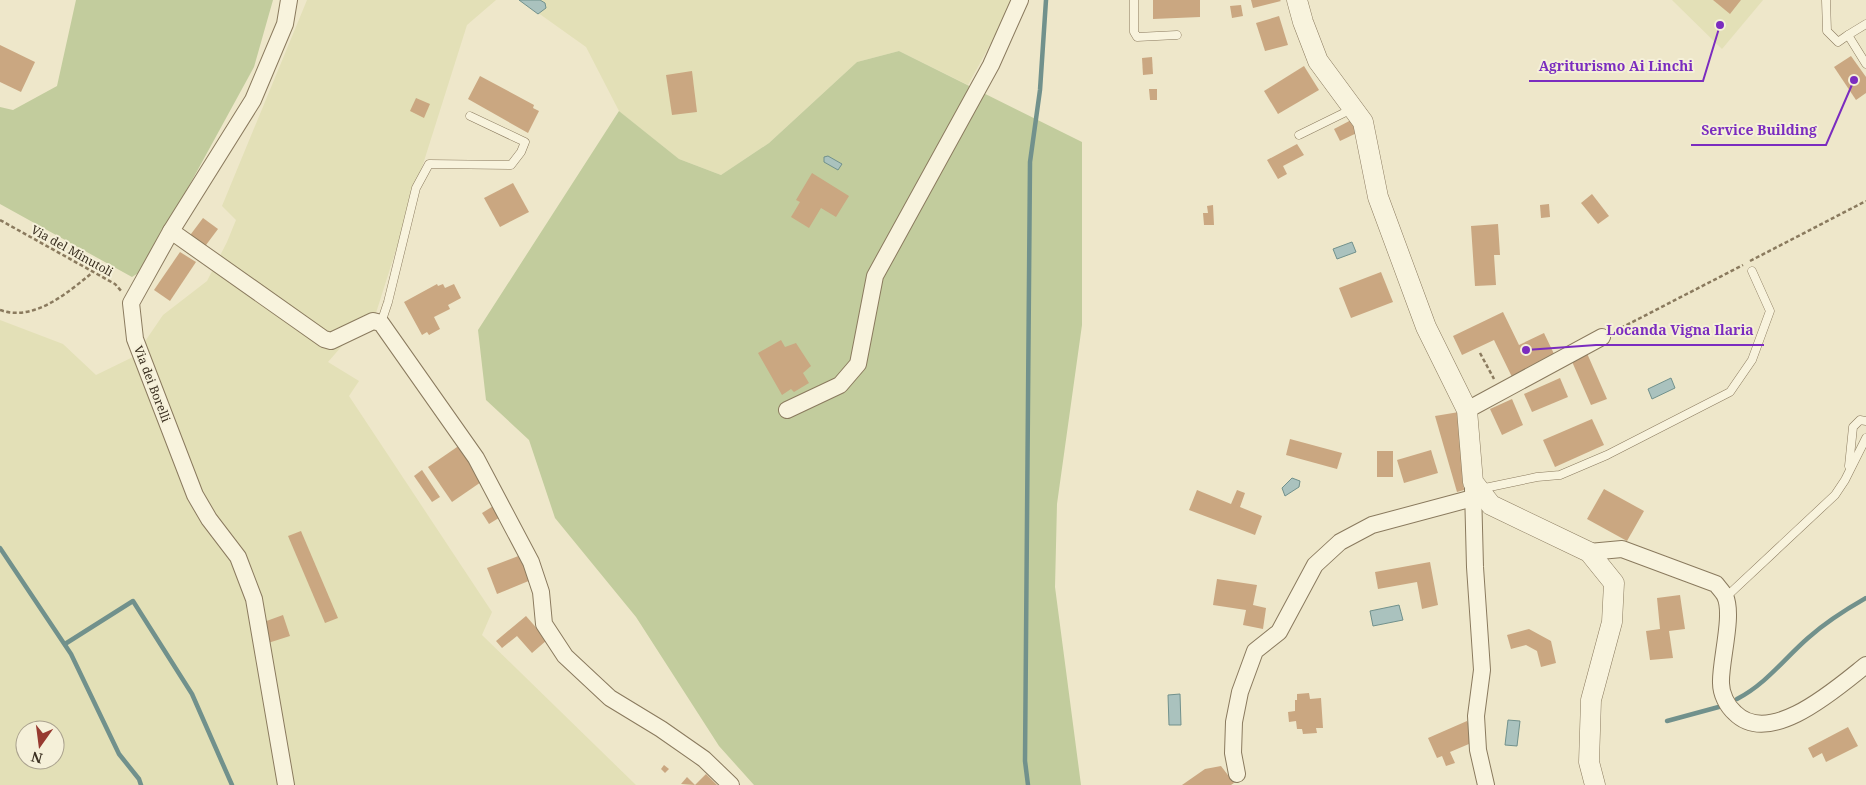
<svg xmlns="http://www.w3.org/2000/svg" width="1866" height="785" font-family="'Noto Serif',serif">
<rect width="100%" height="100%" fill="#eee7ca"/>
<g fill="#e3e0b7" fill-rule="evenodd">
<path d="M307 0H496L467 25 376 313 362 323 328 362 359 381 349 396 492 612 482 635 636 785H0V320L63 344 96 375 135 356 163 315 207 281 227 242 236 220 222 206ZM25 730H55V760H25Z"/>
<path d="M520 0H1011L1003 21 968 85 899 51 857 62 769 143 721 175 679 159 619 111 586 47Z"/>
<path d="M1672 0H1763L1722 49Z"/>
</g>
<g fill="#c2cc9d">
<path d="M76 0H273L254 67 143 270 132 277 0 204V107L13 110 57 86Z"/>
<path d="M899 51 1082 142V325L1057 504 1055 587 1081 785H754L719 746 636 617 555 518 529 440 486 400 478 330 619 111 679 159 721 175 769 143 857 62Z"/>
</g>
<g fill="#aac2be" stroke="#71918c">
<path d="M519 0H540L545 3 546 8 538 14Z"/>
<path d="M828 156 842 164 838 170 824 162V157Z"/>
<path d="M1352 242 1356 252 1337 259 1333 249Z"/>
<path d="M1671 378 1675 388 1652 399 1648 389Z"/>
<path d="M1292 478 1300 481 1299 487 1285 496 1282 488Z"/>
<path d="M1399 605 1403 620 1373 626 1370 611Z"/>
<path d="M1180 694 1181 725H1169L1168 695Z"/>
<path d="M1508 720 1520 721 1517 746 1505 745Z"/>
</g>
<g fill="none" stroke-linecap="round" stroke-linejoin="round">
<g stroke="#71918c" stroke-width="4.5">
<path d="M0 548 71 654 119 754 139 779 141 785"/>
<path d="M65 644 133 601 192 694 232 785"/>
<path d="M1737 699C1766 684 1784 659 1808 638 1826 622 1845 610 1866 598"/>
<path d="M1667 721 1726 705"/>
<path d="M1028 785 1025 761 1030 162 1040 90 1046 0"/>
</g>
</g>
<g fill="#caa781">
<path d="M1153 0H1200V17L1153 19Z"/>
<path d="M1251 0H1280L1281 1 1253 8Z"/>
<path d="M1713 0H1741L1730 14Z"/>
<path d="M1241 5 1243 16 1232 18 1230 6Z"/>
<path d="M1279 16 1288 45 1265 51 1256 23Z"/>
<path d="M0 45 35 62 21 92 0 82Z"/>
<path d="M1851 56 1866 77V93L1856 100 1834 67Z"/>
<path d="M1152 57 1153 74 1143 75 1142 58Z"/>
<path d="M1304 66 1319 90 1278 114 1264 91Z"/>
<path d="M692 71 697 112 672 115 666 75Z"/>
<path d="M480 76 534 105 533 108 539 111 528 133 468 99Z"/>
<path d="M1149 89H1157V100H1150Z"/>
<path d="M416 98 430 104 424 118 410 111Z"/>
<path d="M1355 118 1361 131 1340 141 1334 129Z"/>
<path d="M1297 144 1304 155 1283 166 1287 174 1278 179 1267 160Z"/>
<path d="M812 173 849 196 836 217 821 208 809 228 791 217 800 202 796 200Z"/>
<path d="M513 183 529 212 500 227 484 198Z"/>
<path d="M1592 194 1609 216 1598 224 1581 203Z"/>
<path d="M1549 204 1550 217 1541 218 1540 205Z"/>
<path d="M1213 205 1214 225H1204L1203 213H1208L1207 206Z"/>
<path d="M203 218 218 229 203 249 188 238Z"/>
<path d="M1498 224 1500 255H1494L1496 285 1475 286 1471 226Z"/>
<path d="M180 252 196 262 170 301 154 290Z"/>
<path d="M1381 272 1393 302 1351 318 1339 288Z"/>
<path d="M437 284 438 286 443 284 445 288 454 284 461 298 448 305 450 309 434 317 440 329 429 335 427 332 422 335 404 302Z"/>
<path d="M1503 312 1519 345 1544 333 1555 356 1512 377 1494 340 1462 355 1453 336Z"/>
<path d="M781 340 785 347 796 343 811 366 803 373 809 383 794 392 791 389 782 395 758 353Z"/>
<path d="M1586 351 1607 399 1591 405 1570 357Z"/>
<path d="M1560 378 1568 397 1532 412 1524 394Z"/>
<path d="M1512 399 1523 425 1502 435 1490 409Z"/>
<path d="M1459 412 1464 490 1457 492 1435 416Z"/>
<path d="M1592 419 1604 445 1555 467 1543 440Z"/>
<path d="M1290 439 1342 453 1337 469 1286 455Z"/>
<path d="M460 445 484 480 452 502 428 467Z"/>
<path d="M1431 450 1438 473 1404 483 1397 460Z"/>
<rect x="1377" y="451" width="16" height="26"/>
<path d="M422 470 440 497 432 502 414 476Z"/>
<path d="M1604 489 1644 511 1627 541 1587 519Z"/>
<path d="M1197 490 1231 504 1237 490 1245 493 1240 507 1262 516 1255 535 1189 510Z"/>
<path d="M495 505 502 516 489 524 482 513Z"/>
<path d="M301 531 338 618 325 623 288 536Z"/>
<path d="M521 555 531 580 497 594 487 568Z"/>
<path d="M1430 562 1438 605 1422 609 1417 582 1378 589 1375 572Z"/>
<path d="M1217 579 1257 585 1253 605 1266 608 1263 629 1243 625 1246 610 1213 605Z"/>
<path d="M1680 595 1685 629 1669 631 1673 658 1650 660 1646 631 1660 629 1657 598Z"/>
<path d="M283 615 290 636 268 643 261 623Z"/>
<path d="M526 616 547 640 532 653 517 636 502 648 496 641Z"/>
<path d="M1529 629 1551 641 1556 663 1541 667 1537 651 1526 645 1511 649 1507 635Z"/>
<path d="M1309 693 1310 699 1321 698 1323 728H1316L1317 733 1303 734 1302 729H1297L1296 721 1289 722 1288 712 1295 711V700H1297V694Z"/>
<path d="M1467 721 1476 741 1450 752 1455 763 1446 766 1442 756 1437 758 1428 738Z"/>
<path d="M1848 727 1858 746 1826 762 1822 753 1813 758 1808 748Z"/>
<path d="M664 765 669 769 665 773 661 769Z"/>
<path d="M1221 766 1234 783 1231 785H1182L1205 769Z"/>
<path d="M706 774 717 785H695Z"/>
<path d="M687 777 695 785 681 784Z"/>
</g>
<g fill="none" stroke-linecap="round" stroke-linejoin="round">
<g stroke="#8a7a5e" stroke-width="9">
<g id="service">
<path d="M1134 0V32L1137 37 1177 35"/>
<path d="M1826 0 1827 31 1838 42 1848 35"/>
<path d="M1866 24 1848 35 1866 64"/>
<path d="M1299 135 1352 109"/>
<path d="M381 323 388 302 416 188 429 164 511 165 521 152 525 142 470 116"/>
<path d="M1849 466 1853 427 1860 420 1866 421"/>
<path d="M1480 489 1537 477 1560 475 1607 455 1730 392 1752 360 1770 311 1752 271"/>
<path d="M1726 597 1835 495 1845 480 1866 438"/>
</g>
</g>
<g stroke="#8a7a5e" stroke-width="18">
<g id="minor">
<path d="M171 231 324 339 331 341 373 321 381 323 476 458 531 562 541 592 544 624 565 656 610 698 661 729 704 759 731 785"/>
<path d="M787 410 840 385 858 364 875 276 991 65 1020 0"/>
<path d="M1467 410 1602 337"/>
<path d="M1473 489 1475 567 1482 670 1476 716 1478 750 1486 785"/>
<path d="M1589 552 1622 549 1716 584C1719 588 1723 592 1725 596 1734 615 1720 662 1721 683 1721 694 1727 706 1735 713 1770 748 1837 688 1866 665"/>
<path d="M1237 774 1233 753 1234 722 1240 692 1255 651 1279 632 1315 565 1340 542 1372 525 1473 498"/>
<path d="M286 785 254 599 238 557 209 519 195 495 135 339 131 303 171 231 253 100 285 24 289 0"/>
</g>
</g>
<g stroke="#8a7a5e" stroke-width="21">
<path id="tertiary" d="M1297 0 1303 22 1318 61 1363 122 1378 197 1426 327 1467 410 1473 482 1491 505 1589 552 1614 583 1612 622 1591 700 1589 762 1595 785"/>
</g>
<g stroke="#8a7a5e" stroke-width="2.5" stroke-dasharray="4 2.5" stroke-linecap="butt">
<path d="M0 220 115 284 122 292"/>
<path d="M1750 261 1866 201"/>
<path d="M0 310C34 322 67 293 92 273"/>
<path d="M1615 331 1743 265"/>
<path d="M1480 353 1494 379"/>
</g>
<use href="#service" stroke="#f8f3dd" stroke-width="8"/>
<use href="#minor" stroke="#f8f3dd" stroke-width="16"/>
<use href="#tertiary" stroke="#f8f3dd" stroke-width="20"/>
</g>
<g text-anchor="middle" stroke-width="4" stroke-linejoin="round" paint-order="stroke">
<g font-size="12" fill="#3b3021" stroke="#f5f0d9">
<text transform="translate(72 251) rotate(29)" y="4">Via del Minutoli</text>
<text transform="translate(152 384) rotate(69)" y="4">Via dei Borelli</text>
</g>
</g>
<path fill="none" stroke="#7b2cbf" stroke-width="2" d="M1720 25L1703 81H1529M1854 80L1826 145H1691M1526 350L1596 345H1764"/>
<g fill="#7b2cbf" stroke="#f5f0d9" stroke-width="2">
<circle cx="1720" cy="25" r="5"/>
<circle cx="1854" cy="80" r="5"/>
<circle cx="1526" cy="350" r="5"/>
</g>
<g font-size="14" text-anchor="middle" font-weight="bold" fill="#7b2cbf" stroke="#f5f0d9" stroke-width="4" stroke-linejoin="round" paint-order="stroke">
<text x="1616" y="71">Agriturismo Ai Linchi</text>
<text x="1759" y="135">Service Building</text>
<text x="1680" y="335">Locanda Vigna Ilaria</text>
</g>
<g transform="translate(40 745) rotate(194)"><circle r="24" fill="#f5f0d9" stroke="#aba38f"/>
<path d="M0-4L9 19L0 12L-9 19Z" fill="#973a30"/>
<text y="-8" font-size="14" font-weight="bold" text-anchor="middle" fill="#3b3021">N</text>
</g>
</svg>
